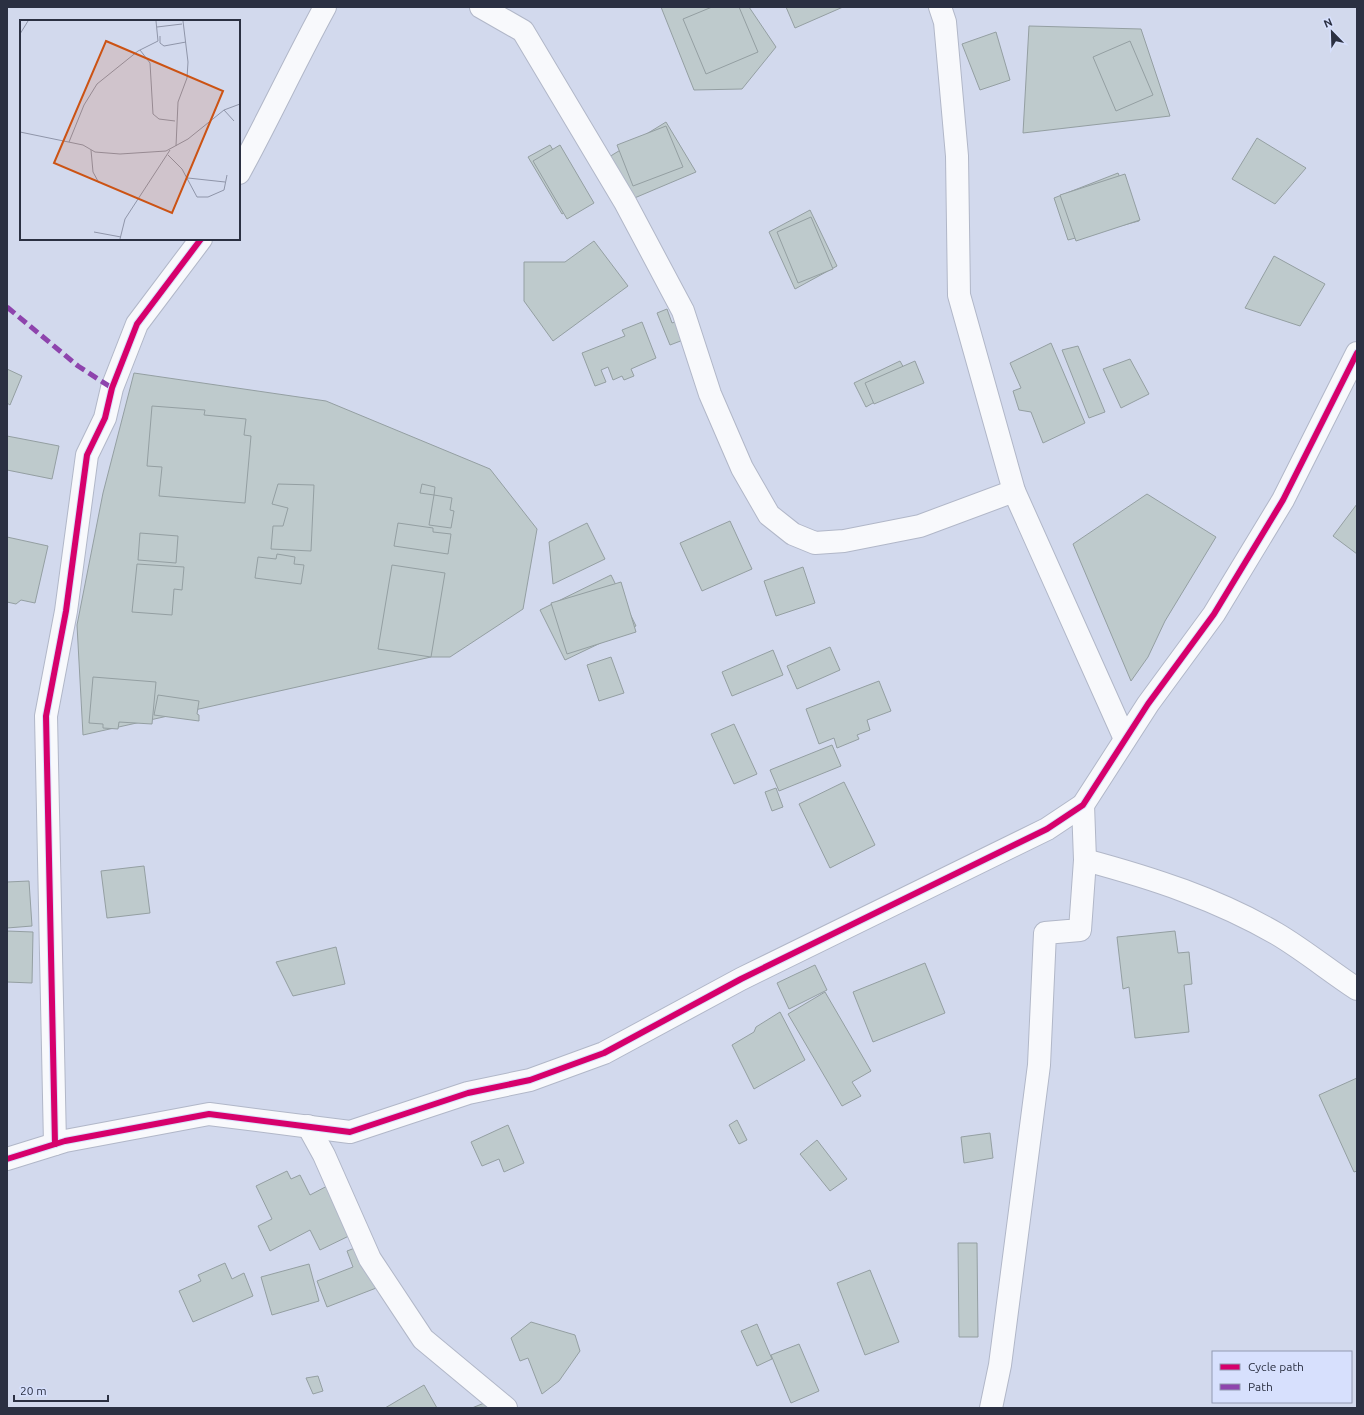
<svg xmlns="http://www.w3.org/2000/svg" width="1364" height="1415" font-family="Ubuntu,sans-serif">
<rect width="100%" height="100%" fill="#d2d9ed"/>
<g fill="#becacc" stroke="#949fa2">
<path d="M661 7H749L776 47 742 89 694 90Z"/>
<path d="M712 7H739L758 52 706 74 683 19Z"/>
<path d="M786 7H843L795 28Z"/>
<path d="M1029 26 1141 29 1170 116 1023 133Z"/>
<path d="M996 32 1010 80 980 90 962 44Z"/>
<path d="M1130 41 1153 95 1116 111 1093 57Z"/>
<path d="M666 122 696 172 625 202 609 157Z"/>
<path d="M666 126 683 167 633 186 617 145Z"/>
<path d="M1257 138 1306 168 1275 204 1232 179Z"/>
<path d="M550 145 584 201 562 214 528 157Z"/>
<path d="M560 145 594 203 567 219 533 161Z"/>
<path d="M1118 173 1139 221 1068 240 1054 198Z"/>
<path d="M1125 174 1140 220 1076 241 1060 195Z"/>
<path d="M810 210 837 266 795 289 769 232Z"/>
<path d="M811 217 833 269 798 283 777 232Z"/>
<path d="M594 241 628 286 553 341 524 301V262H565Z"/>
<path d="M1274 256 1325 284 1300 326 1245 308Z"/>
<path d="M667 309 672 323 684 318 691 337 670 345 657 313Z"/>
<path d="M642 322 656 358 631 369 634 376 624 380 622 376 613 380 608 367 601 370 606 382 595 386 582 353 625 336 622 330Z"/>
<path d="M1051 343 1085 423 1043 443 1031 412 1019 410 1013 391 1021 388 1010 363Z"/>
<path d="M1078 346 1105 412 1089 418 1062 350Z"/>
<path d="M1130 359 1149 394 1121 408 1103 369Z"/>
<path d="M900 361 911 381 866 407 854 383Z"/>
<path d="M915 361 924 383 874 404 865 383Z"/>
<path d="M7 369 22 376 10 405 7 403Z"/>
<path d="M134 373 326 401 490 469 537 529 523 609 450 657H431L83 735 77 625 103 493Z"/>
<path d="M152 406 205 410 204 415 246 419 244 435 251 436 245 503 159 496 162 467 147 466Z"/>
<path d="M7 436 59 446 52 479 7 470Z"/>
<path d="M278 484 314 485 311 551 271 549 273 526H283L288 508 272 504Z"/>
<path d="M422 484 435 487 434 495 420 493Z"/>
<path d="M1147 494 1216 537 1165 621 1148 657 1131 681 1073 544Z"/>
<path d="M434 495 452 498 450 510 454 511 451 528 429 525Z"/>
<path d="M1357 504V554L1333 536Z"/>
<path d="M730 521 752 569 702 591 680 543Z"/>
<path d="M398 523 433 528V532L451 534 448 554 394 546Z"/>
<path d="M587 523 605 559 553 584 549 542Z"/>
<path d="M140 533 178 536 176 563 138 560Z"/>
<path d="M7 537 48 546 35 603 21 600 16 604 7 602Z"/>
<path d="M277 554 295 557 294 564 304 565 301 584 255 578 258 557 276 559Z"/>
<path d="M137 564 184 567 182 590 174 589 172 615 132 612Z"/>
<path d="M392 565 445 573 431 657 378 649Z"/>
<path d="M803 567 815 603 776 616 764 581Z"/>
<path d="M611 575 636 626 565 660 540 610Z"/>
<path d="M621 582 636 632 567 654 551 603Z"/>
<path d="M830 647 840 670 797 689 787 666Z"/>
<path d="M773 650 783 675 732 696 722 672Z"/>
<path d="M611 657 624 693 599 701 587 665Z"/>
<path d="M93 677 156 682 152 724 119 722 118 729 103 728V724L89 723Z"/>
<path d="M879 681 891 711 867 720 870 730 857 735 859 739 837 748 834 738 819 744 806 709Z"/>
<path d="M158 695 199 701 197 714 199 715V721L154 715Z"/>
<path d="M734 724 757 774 734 784 711 734Z"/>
<path d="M832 745 841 766 779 791 770 770Z"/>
<path d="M844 782 875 845 830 868 799 804Z"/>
<path d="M776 788 783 807 772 811 765 792Z"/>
<path d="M144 866 150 913 107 918 101 871Z"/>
<path d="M29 881 32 926 7 928V882Z"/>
<path d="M7 931 33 932 32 983 7 982Z"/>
<path d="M1175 931 1178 953 1189 952 1192 984 1184 985 1189 1032 1135 1038 1129 987 1123 989 1117 937Z"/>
<path d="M336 947 345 984 293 996 276 962Z"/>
<path d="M925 963 945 1013 873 1042 853 992Z"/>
<path d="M815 965 827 990 789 1009 777 983Z"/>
<path d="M825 992 871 1071 852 1082 861 1096 842 1106 788 1014Z"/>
<path d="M780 1012 805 1060 754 1089 732 1045 754 1032 756 1027Z"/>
<path d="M1357 1078V1171L1354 1172 1319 1095Z"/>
<path d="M737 1120 747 1140 739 1144 729 1125Z"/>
<path d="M508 1125 524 1163 504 1172 499 1159 482 1166 471 1142Z"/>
<path d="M990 1133 993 1158 964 1163 961 1137Z"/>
<path d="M817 1140 847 1179 830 1191 800 1154Z"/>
<path d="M287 1171 291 1179 300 1175 310 1195 331 1184 355 1233 320 1250 310 1230 270 1251 258 1226 272 1219 256 1186Z"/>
<path d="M368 1243 384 1285 327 1307 317 1281 353 1267 347 1251Z"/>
<path d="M958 1243H977L978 1337H959Z"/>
<path d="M225 1263 232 1279 244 1273 253 1296 193 1322 179 1291 201 1281 198 1275Z"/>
<path d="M309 1264 319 1301 272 1315 261 1277Z"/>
<path d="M870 1270 899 1342 865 1355 837 1283Z"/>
<path d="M531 1322 575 1335 580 1351 559 1381 542 1394 528 1358 520 1361 511 1338Z"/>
<path d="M757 1324 772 1359 757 1366 741 1331Z"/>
<path d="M799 1344 819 1391 791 1403 771 1355Z"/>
<path d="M318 1376 323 1391 313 1394 306 1378Z"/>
<path d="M424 1385 437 1408H385Z"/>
<path d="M489 1401 492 1408H472Z"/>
</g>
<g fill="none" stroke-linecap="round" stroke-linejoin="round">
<g stroke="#b1b7c8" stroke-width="24">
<g id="minor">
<path d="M481 7 523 31 625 202 683 311 710 394 742 468 769 515 793 534 815 543 844 541 920 526 1014 491"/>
<path d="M940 7 945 22 957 156 959 295 1014 491 1125 739"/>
<path d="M239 173C269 118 295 62 325 7"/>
<path d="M1085 860C1152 878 1217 899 1277 934 1304 950 1331 972 1357 989"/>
<path d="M308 1126 324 1155 370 1259 423 1339 506 1408"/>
<path d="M55 1144 46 716 66 611 87 455 105 418 112 388 137 324 201 239"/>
<path d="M7 1159 65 1141 209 1114 350 1132 468 1093 530 1080 604 1053 741 979 1047 829 1083 805 1148 704 1214 614 1283 500 1357 353"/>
<path d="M991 1408 1000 1365 1039 1065 1045 933 1080 930 1085 860 1083 805"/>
</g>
</g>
<use href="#minor" stroke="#f8f9fc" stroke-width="22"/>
<path stroke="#8e44ad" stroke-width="5" stroke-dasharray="10 5" stroke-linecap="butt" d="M7 307 78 366 112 388"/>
<g stroke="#d7e0fd" stroke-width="8">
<g id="cycleway">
<path d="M55 1144 46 716 66 611 87 455 105 418 112 388 137 324 201 239"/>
<path d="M7 1159 65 1141 209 1114 350 1132 468 1093 530 1080 604 1053 741 979 1047 829 1083 805 1148 704 1214 614 1283 500 1357 353"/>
</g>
</g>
<use href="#cycleway" stroke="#d6006c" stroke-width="6"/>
</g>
<g transform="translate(20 20)">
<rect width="220" height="220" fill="#d2d9ed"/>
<path fill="none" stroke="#8f95a9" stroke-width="1" d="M137 7 162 4M0 14 8 1M140 16V23L144 26 166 22M120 30 130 43 133 94 139 99 155 101M204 90 214 101M0 112 63 125 75 132 100 134 146 131 168 119 204 90 220 84M49 122 64 85 77 64 118 31 138 21 136 1M156 126 158 82 167 58 168 42 163 1M71 130 73 152 79 163M148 135 162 149 177 177H188L204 170 207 155M168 158 205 162M74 212 101 217M100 219 105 199 150 130"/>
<path fill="#cc5314" fill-opacity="0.15" stroke="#cc5314" stroke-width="2" d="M86 21 203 71 152 193 34 143Z"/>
<rect width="220" height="220" fill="none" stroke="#2b3042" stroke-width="2"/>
</g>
<rect width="1364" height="1415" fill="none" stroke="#2b3042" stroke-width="16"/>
<rect x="1212" y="1351" width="140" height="52" fill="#d7e0fd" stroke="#929ab2"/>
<rect x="1220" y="1364" width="20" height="6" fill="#d6006c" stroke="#929ab2"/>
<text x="1248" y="1371" font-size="12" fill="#2b3042">Cycle path</text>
<rect x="1220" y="1384" width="20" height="6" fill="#8e44ad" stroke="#929ab2"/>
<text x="1248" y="1391" font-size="12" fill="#2b3042">Path</text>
<g transform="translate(1332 32) rotate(337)" stroke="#d7e0fd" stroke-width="3" paint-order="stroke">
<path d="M0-3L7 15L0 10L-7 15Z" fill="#2b3042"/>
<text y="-6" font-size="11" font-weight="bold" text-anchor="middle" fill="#2b3042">N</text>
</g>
<path d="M14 1395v6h94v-6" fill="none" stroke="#2b3042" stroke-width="2"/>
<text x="20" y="1395" font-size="12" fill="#2b3042" stroke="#d7e0fd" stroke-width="3" paint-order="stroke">20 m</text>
</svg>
